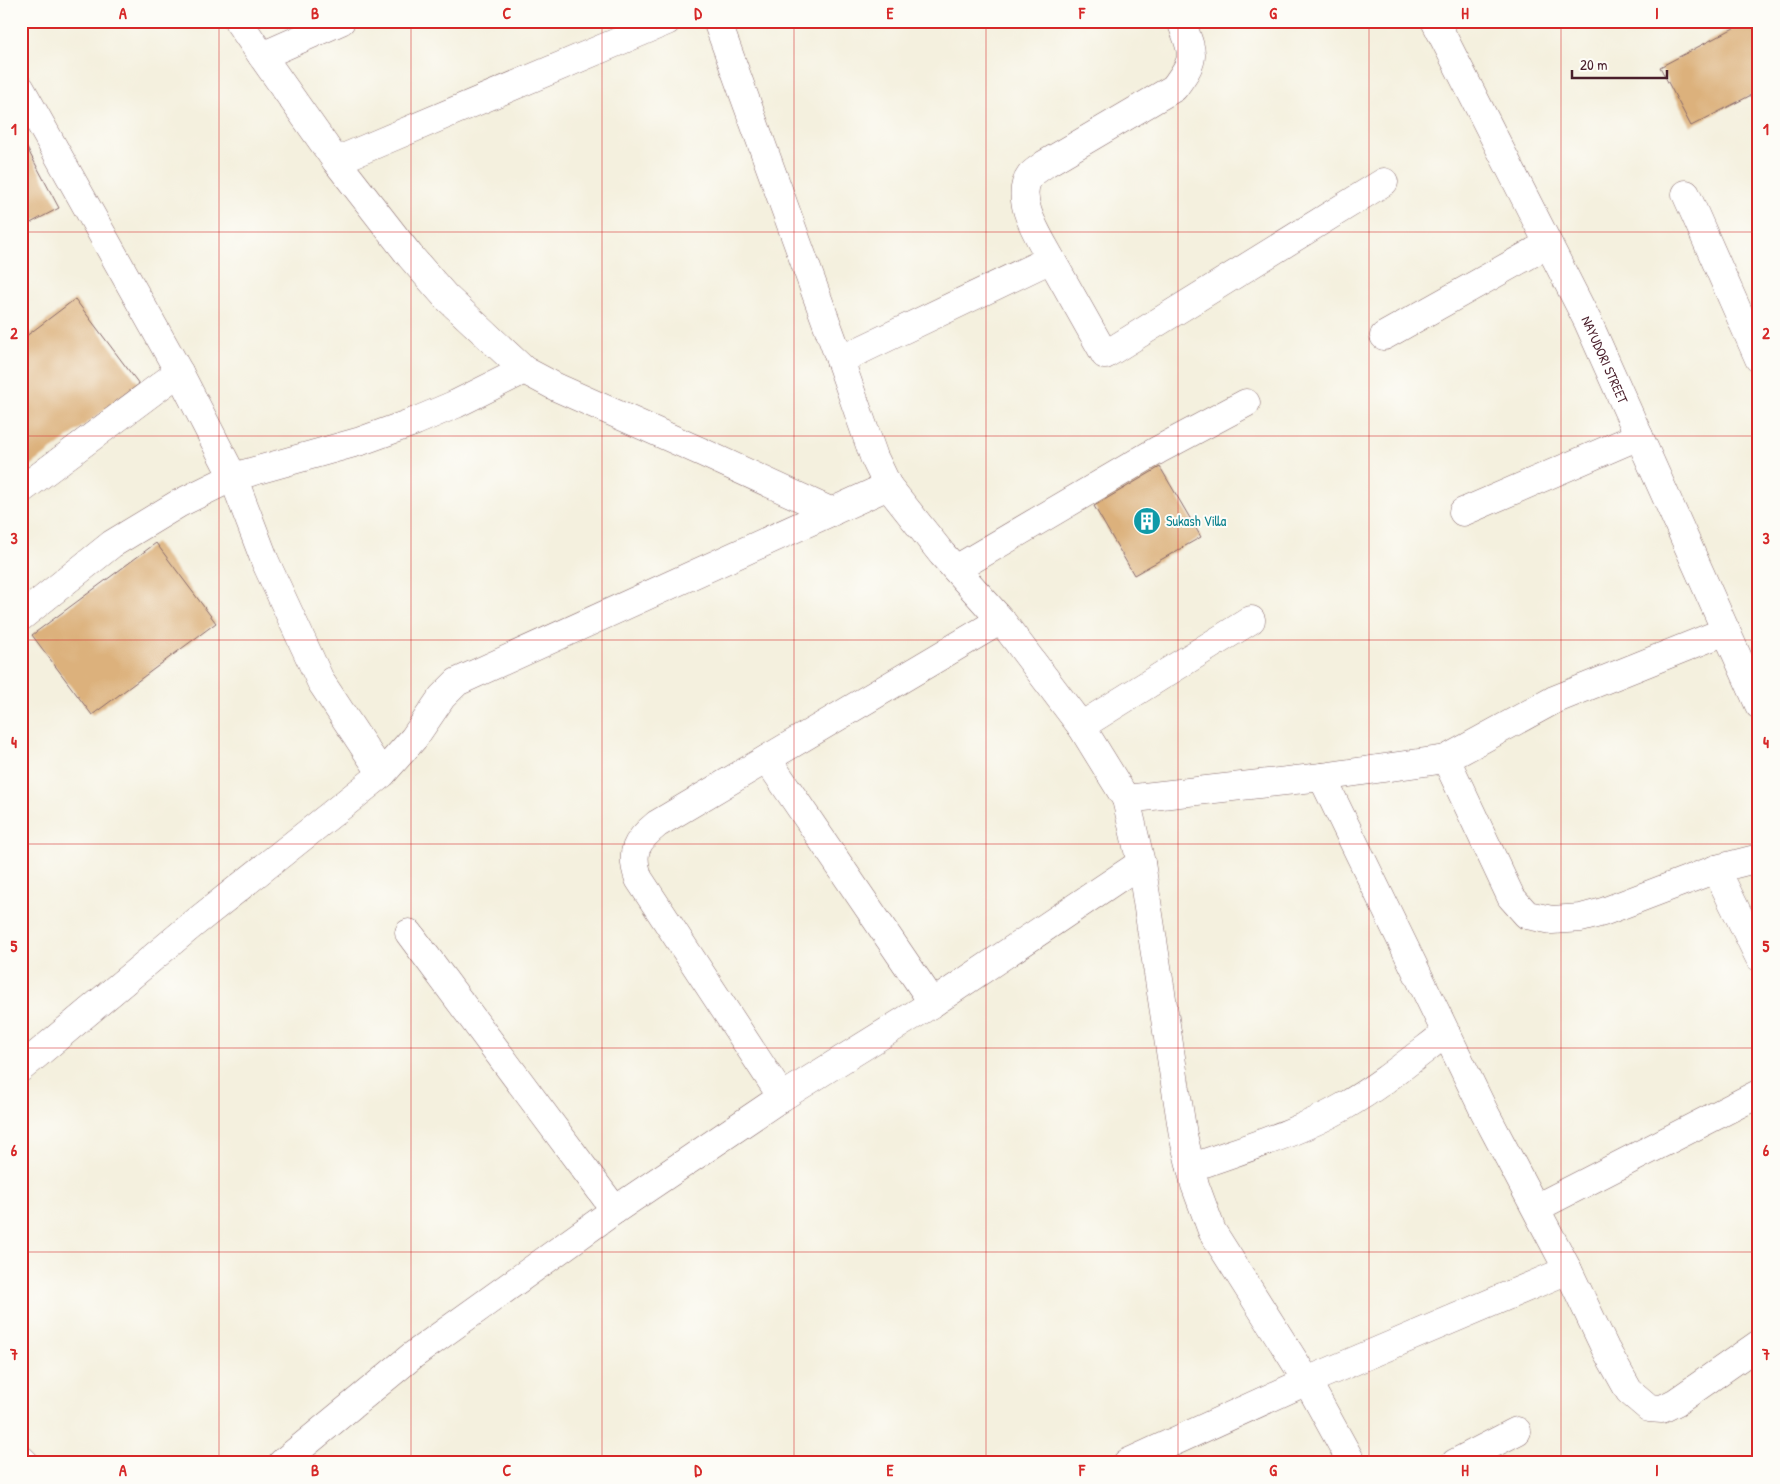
<svg xmlns="http://www.w3.org/2000/svg" width="1780" height="1484" font-family="'Patrick Hand',sans-serif">
<rect width="100%" height="100%" fill="#fdfcf7"/>
<filter id="ink" filterUnits="userSpaceOnUse"><feTurbulence type="fractalNoise" baseFrequency=".02" numOctaves="2"/><feDisplacementMap in="SourceGraphic" scale="10" xChannelSelector="R" yChannelSelector="G"/><feConvolveMatrix kernelMatrix="1 2 1 2 8 2 1 2 1" color-interpolation-filters="sRGB"/></filter>
<filter id="wash" filterUnits="userSpaceOnUse"><feTurbulence type="fractalNoise" baseFrequency=".0096" numOctaves="4" result="noise"/><feDisplacementMap in="SourceGraphic" scale="20" xChannelSelector="R" yChannelSelector="G"/><feGaussianBlur stdDeviation="1.12" result="paint"/><feColorMatrix in="noise" values="0 0 0 0 0 0 0 0 0 0 0 0 0 0 0 0 0 1.4 0 .05"/><feComposite in="paint" operator="in"/></filter>
<g filter="url(#wash)">
<rect width="100%" height="100%" fill="#f4f0de"/>
<g id="blocks">
<g fill="#dcb17b">
<path d="M1747 21H1759V91L1691 126 1660 67Z"/>
<path d="M21 137 59 208 21 228Z"/>
<path d="M75 299 139 384 21 473V340Z"/>
<path d="M1160 467 1201 537 1134 575 1094 506Z"/>
<path d="M156 543 216 623 92 715 32 635Z"/>
</g>
</g>
</g>
<g filter="url(#ink)">
<use href="#blocks" fill-opacity="0" stroke="#86686a" stroke-width="1"/>
<g fill="none" stroke-linecap="round" stroke-linejoin="round">
<g stroke="#86686a" stroke-width="29">
<g id="minor">
<path d="M238 21 262 56 336 161 667 21"/>
<path d="M717 21 840 360 874 457 888 486 942 554 1001 620 1081 726 1126 799 1141 863 1183 1135 1195 1185 1212 1231 1307 1381 1127 1463"/>
<path id="s1" d="M1435 21 1588 322 1759 705"/>
<path d="M262 56 341 21"/>
<path d="M21 89 179 372 233 477 265 561 321 682 382 774"/>
<path d="M336 161 410 256 445 296 524 370"/>
<path d="M1686 194 1759 359"/>
<path d="M1051 259 1105 355 1384 182"/>
<path d="M1384 336 1548 244"/>
<path d="M840 360 1051 259C1040 238 1013 199 1030 176 1033 172 1040 168 1045 164L1174 88C1197 57 1194 56 1181 21"/>
<path d="M21 490 179 372"/>
<path d="M1463 512 1639 436"/>
<path d="M956 569 1158 450 1246 403"/>
<path d="M21 617 112 544 178 504 233 477 361 441 416 421 456 404 524 370 556 387 704 453 832 512"/>
<path d="M1081 726 1251 620"/>
<path d="M767 759 933 1003"/>
<path d="M1446 759 1554 700 1726 631"/>
<path d="M1322 777 1484 1111 1568 1270 1605 1348 1629 1391 1649 1408 1662 1409 1676 1402 1759 1344"/>
<path d="M1126 799 1322 777 1446 759 1511 897 1527 915 1552 920 1581 918 1603 912 1716 869 1759 858"/>
<path d="M1716 869 1759 957"/>
<path d="M409 933 615 1210"/>
<path d="M21 1068 192 925 382 774 414 738 442 697 457 682 888 486"/>
<path d="M782 1097 639 879C629 852 636 841 657 824L1001 620"/>
<path d="M1191 1168C1242 1149 1296 1134 1343 1107 1380 1086 1412 1059 1446 1033"/>
<path d="M1536 1208 1758 1094"/>
<path d="M282 1463 412 1356 615 1210 782 1097 933 1003 1141 863"/>
<path d="M1352 1463 1307 1381 1568 1270"/>
<path d="M1455 1463 1517 1431"/>
</g>
</g>
<g stroke="#86686a" stroke-width="29">
<path id="tertiary" d="M21 1459 25 1463"/>
</g>
<use href="#minor" stroke="#fff" stroke-width="28"/>
<use href="#tertiary" stroke="#fff" stroke-width="28"/>
</g>
</g>
<path fill="none" stroke="#d62828" stroke-width="1" stroke-opacity="0.55" d="M219 21V1463M411 21V1463M602 21V1463M794 21V1463M986 21V1463M1178 21V1463M1369 21V1463M1561 21V1463M21 232H1759M21 436H1759M21 640H1759M21 844H1759M21 1048H1759M21 1252H1759"/>
<defs>
<g id="building-disc" transform="scale(1.4375)"><circle r="9.5" fill="#0f9aa8" stroke="#fdfcf7"/><path d="M-4-6H4V6H1V3H-1V6H-4ZM-2.5-4.3h1.7v1.8h-1.7ZM.8-4.3h1.7v1.8H.8ZM-2.5-1h1.7V.8h-1.7ZM.8-1h1.7V.8H.8Z" fill="#fff"/></g>
</defs>
<g fill-rule="evenodd">
<use href="#building-disc" x="1147" y="521"/>
</g>
<g text-anchor="middle" stroke-width="4" stroke-linejoin="round" paint-order="stroke">
<g font-size="14" fill="#4a1f2b" stroke="#fdfcf7">
<text dy="5" stroke="none"><textPath href="#s1" startOffset="379">NAYUDORI STREET</textPath></text>
</g>
<g font-size="14" fill="#0d838f" stroke="#fdfcf7" text-anchor="start">
<text x="1166" y="526">Sukash Villa</text>
</g>
</g>
<rect width="1780" height="1484" fill="none" stroke="#fdfcf7" stroke-width="55"/>
<path d="M1572 70v8h95v-8" fill="none" stroke="#4a1f2b" stroke-width="2.5"/>
<text x="1580" y="70" font-size="15" fill="#4a1f2b" stroke="#fdfcf7" stroke-width="4" paint-order="stroke">20 m</text>
<rect x="28" y="28" width="1724" height="1428" fill="none" stroke="#d62828" stroke-width="2"/>
<g font-size="16" text-anchor="middle" font-weight="bold" fill="#d62828">
<text x="123" y="19">A</text>
<text x="315" y="19">B</text>
<text x="507" y="19">C</text>
<text x="698" y="19">D</text>
<text x="890" y="19">E</text>
<text x="1082" y="19">F</text>
<text x="1273" y="19">G</text>
<text x="1465" y="19">H</text>
<text x="1657" y="19">I</text>
<text x="14" y="135">1</text>
<text x="1766" y="135">1</text>
<text x="14" y="339">2</text>
<text x="1766" y="339">2</text>
<text x="14" y="544">3</text>
<text x="1766" y="544">3</text>
<text x="14" y="748">4</text>
<text x="1766" y="748">4</text>
<text x="14" y="952">5</text>
<text x="1766" y="952">5</text>
<text x="14" y="1156">6</text>
<text x="1766" y="1156">6</text>
<text x="14" y="1360">7</text>
<text x="1766" y="1360">7</text>
<text x="123" y="1476">A</text>
<text x="315" y="1476">B</text>
<text x="507" y="1476">C</text>
<text x="698" y="1476">D</text>
<text x="890" y="1476">E</text>
<text x="1082" y="1476">F</text>
<text x="1273" y="1476">G</text>
<text x="1465" y="1476">H</text>
<text x="1657" y="1476">I</text>
</g>
</svg>
